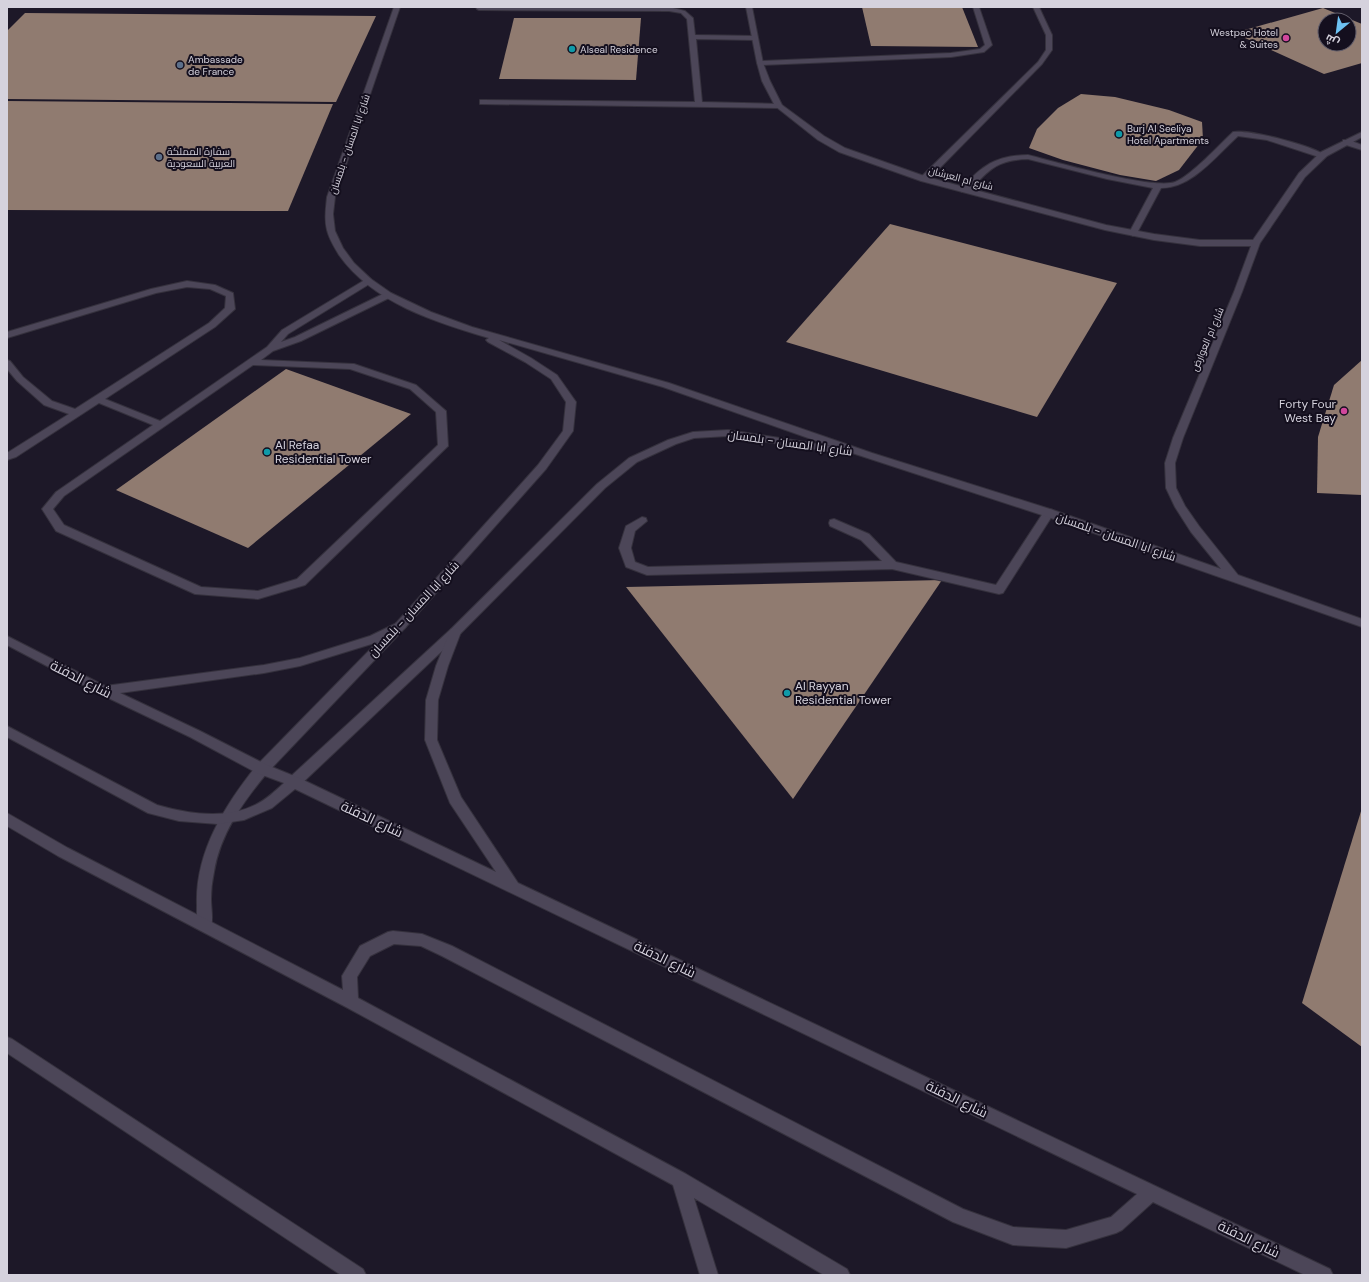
<svg xmlns="http://www.w3.org/2000/svg" width="1369" height="1282" font-family="'DM Sans',Cairo,sans-serif">
<rect width="100%" height="100%" fill="#1d1828"/>
<g fill="#907b70" fill-rule="evenodd">
<path d="M862 7H962L978 47 871 46Z"/>
<path d="M1323 8 1362 24V63L1324 74 1234 33ZM1325 20H1349V44H1325Z"/>
<path d="M25 13 376 16 336 102 7 99V31Z"/>
<path d="M514 18H641L636 80 499 79Z"/>
<path d="M1081 94 1115 97 1169 110 1202 122 1203 139 1179 170 1156 181 1120 175 1063 160 1029 148 1037 129 1058 108Z"/>
<path d="M7 101 333 104 288 211 7 210Z"/>
<path d="M890 224 1117 283 1037 417 786 342Z"/>
<path d="M1362 360V495L1317 493 1318 437 1334 385Z"/>
<path d="M286 369 411 414 248 548 116 490Z"/>
<path d="M942 580 793 799 626 587Z"/>
<path d="M1362 808V1047L1302 1003Z"/>
</g>
<g fill="none" stroke-linecap="round" stroke-linejoin="round">
<g stroke="#35313d" stroke-width="2">
<g id="service">
<path d="M476 7H669L685 11 693 18 695 35 755 36 758 38 755 40 696 39 702 102 779 104 783 106 779 108 480 104V100H483L695 102 687 19 681 13 669 11 479 10 477 9Z"/>
<path d="M973 7H979L992 45 984 52 951 57 760 65 757 63 760 61 951 53 980 49 985 45Z"/>
<path d="M1033 7H1039L1052 35V50L1042 64 927 181H921V177L1038 62 1046 50V35Z"/>
<path d="M1233 132C1249 129 1315 146 1326 156L1322 158 1267 140 1238 136C1216 156 1192 188 1161 188L1137 233 1133 236 1129 233 1153 188 1107 179 1028 159C996 160 989 170 968 192H962L961 190C980 166 997 155 1028 155 1056 162 1153 190 1175 182 1191 176 1219 145 1233 132Z"/>
<path d="M1343 140H1349L1362 145V150L1343 144Z"/>
<path d="M368 278 371 279 372 281 371 283 288 334 281 342 295 337 385 293H391L392 295 391 297 301 341 273 351 261 360 354 364 416 385 446 411 448 446 305 585 258 599 195 594 56 531 42 509 56 492 153 425 99 403 16 457 7 460V453L69 414 44 405 17 381 7 369V360L10 361 23 377 52 401 75 409 209 323 225 308 226 296 210 289 187 287 156 293 7 338V332L151 289 187 281 215 285 233 293 235 309 215 327 105 399 160 421 267 347 282 330ZM253 365 350 369 410 389 436 412 438 445 297 579 258 591 201 587 64 525 53 509 64 496Z"/>
<path d="M1049 509 1053 510 1054 513 1003 593 999 594 892 569 647 575 626 567 619 548 626 526 642 517 646 518 647 521 635 531 631 548 635 562 648 567 882 561 861 540 830 526 829 523 830 520 834 519 869 534 896 562 996 585 1045 510Z"/>
<path d="M7 1037 12 1039 363 1269 366 1275H341L7 1053Z"/>
</g>
</g>
<g stroke="#35313d" stroke-width="2">
<path id="minor" d="M394 7H400L335 197 333 214 335 231 343 248 354 263 371 279 391 293 431 312 472 327 669 383 872 453 1053 510 1221 569 1191 532 1175 507 1166 488 1165 463 1173 438 1234 292 1251 246H1200L1154 240 1105 230 921 181 839 152 818 140 775 106 762 81 757 63 746 7H752L763 63 770 81 782 105 824 136 845 148 927 177 1106 225 1154 234 1200 240H1253L1299 173 1321 152 1362 132V137L1327 156 1305 177 1260 243 1242 292 1183 438 1175 463 1176 488 1185 506 1199 526 1238 575 1362 619V627L1045 516 843 450 842 452 838 453 728 436 694 438 676 444 637 462 605 488 459 635 299 786 294 787 289 786 287 782 289 778 451 629 597 484 629 458 668 440 693 432 728 430 831 446 663 387 499 340 531 358 557 375 576 402 573 431 546 469 405 628 267 773C243 802 220 834 214 872 212 881 211 890 211 899 211 909 214 921 210 929L205 931 200 929C196 922 197 913 197 905 195 852 225 805 257 765L397 622 538 465 563 431 566 402 551 379 525 362 488 342 486 340 489 338C435 322 373 303 339 255 335 248 329 239 327 230 324 219 326 208 327 197Z"/>
</g>
<g stroke="#35313d" stroke-width="2">
<path id="secondary" d="M401 621 405 622 407 625 405 628 378 642 300 666 264 673 120 693 200 731 267 765 299 778 496 872 450 803 425 740 426 700 436 666 451 629 455 628 459 629 461 632 448 666 438 700 437 740 461 797 518 883 1330 1269 1333 1275H1305L1153 1202 1122 1230 1116 1233 1066 1248 1013 1245 953 1222 442 956 421 946 394 944 370 956 357 977 358 998 686 1174 847 1269 850 1275H824L694 1198 718 1275H700L673 1185 346 1007 58 856 7 826V813L68 848 343 990 342 976 360 946 388 932 393 931 422 934 452 946 963 1209 1013 1227 1066 1230 1111 1217 1137 1194 295 789 272 808 244 820 218 824 179 821 148 813 7 737V726L157 805C188 814 227 820 257 804 267 799 275 791 284 783L257 773 190 737 100 694 7 645V636L105 686 264 665 300 658 370 636Z"/>
</g>
<use href="#service" fill="#4c4658" fill-rule="evenodd"/>
<use href="#minor" fill="#4c4658" fill-rule="evenodd"/>
<use href="#secondary" fill="#4c4658" fill-rule="evenodd"/>
</g>
<g fill="#d1479c" stroke="#140f1e" stroke-width="1.5">
<circle cx="1286" cy="38" r="4"/>
<circle cx="1344" cy="411" r="4"/>
</g>
<g fill="#0f9aa8" stroke="#140f1e" stroke-width="1.5">
<circle cx="572" cy="49" r="4"/>
<circle cx="1119" cy="134" r="4"/>
<circle cx="267" cy="452" r="4"/>
<circle cx="787" cy="693" r="4"/>
</g>
<g fill="#5c6f8a" stroke="#140f1e" stroke-width="1.5">
<circle cx="180" cy="65" r="4"/>
<circle cx="159" cy="157" r="4"/>
</g>
<g text-anchor="middle" stroke-width="4" stroke-linejoin="round" paint-order="stroke">
<g font-size="10" fill="#d5d2dd" stroke="#140f1e" text-anchor="start">
<text x="1278" y="36" text-anchor="end">Westpac Hotel<tspan x="1278" dy="12">&amp; Suites</tspan></text>
<text x="580" y="53">Alseal Residence</text>
<text x="188" y="63">Ambassade<tspan x="188" dy="12">de France</tspan></text>
<text x="1127" y="132">Burj Al Seeliya<tspan x="1127" dy="12">Hotel Apartments</tspan></text>
<text x="167" y="155">سفارة المملكة<tspan x="167" dy="12">العربية السعودية</tspan></text>
</g>
<g font-size="10" fill="#d5d2dd" stroke="#140f1e">
<text transform="translate(349 144) rotate(-71)" y="4">شارع ابا المسان - بلمسان</text>
<text transform="translate(961 178) rotate(15)" y="4">شارع ام العرشان</text>
<text transform="translate(1207 339) rotate(-67)" y="4">شارع ام العوارض</text>
</g>
<g font-size="12" fill="#d5d2dd" stroke="#140f1e" text-anchor="start">
<text x="1336" y="408" text-anchor="end">Forty Four<tspan x="1336" dy="14">West Bay</tspan></text>
<text x="275" y="449">Al Refaa<tspan x="275" dy="14">Residential Tower</tspan></text>
<text x="795" y="690">Al Rayyan<tspan x="795" dy="14">Residential Tower</tspan></text>
</g>
<g font-size="12" fill="#d5d2dd" stroke="#140f1e">
<text transform="translate(790 443) rotate(8)" y="4">شارع ابا المسان - بلمسان</text>
<text transform="translate(1116 537) rotate(19)" y="4">شارع ابا المسان - بلمسان</text>
<text transform="translate(414 609) rotate(-47)" y="4">شارع ابا المسان - بلمسان</text>
</g>
<g font-size="14" fill="#d5d2dd" stroke="#140f1e">
<text transform="translate(81 679) rotate(27)" y="5">شارع الدفنة</text>
<text transform="translate(372 819) rotate(25)" y="5">شارع الدفنة</text>
<text transform="translate(665 959) rotate(26)" y="5">شارع الدفنة</text>
<text transform="translate(957 1099) rotate(26)" y="5">شارع الدفنة</text>
<text transform="translate(1249 1239) rotate(26)" y="5">شارع الدفنة</text>
</g>
</g>
<rect width="1369" height="1282" fill="none" stroke="#d5d2dd" stroke-width="16"/>
<g transform="translate(1337 32) rotate(209)"><circle r="19" fill="#140f1e" stroke="#615d6a"/>
<path d="M0-3L7 15L0 10L-7 15Z" fill="#6dc2f3"/>
<text y="-6" font-size="11" font-weight="bold" text-anchor="middle" fill="#d5d2dd">ش</text>
</g>
</svg>
